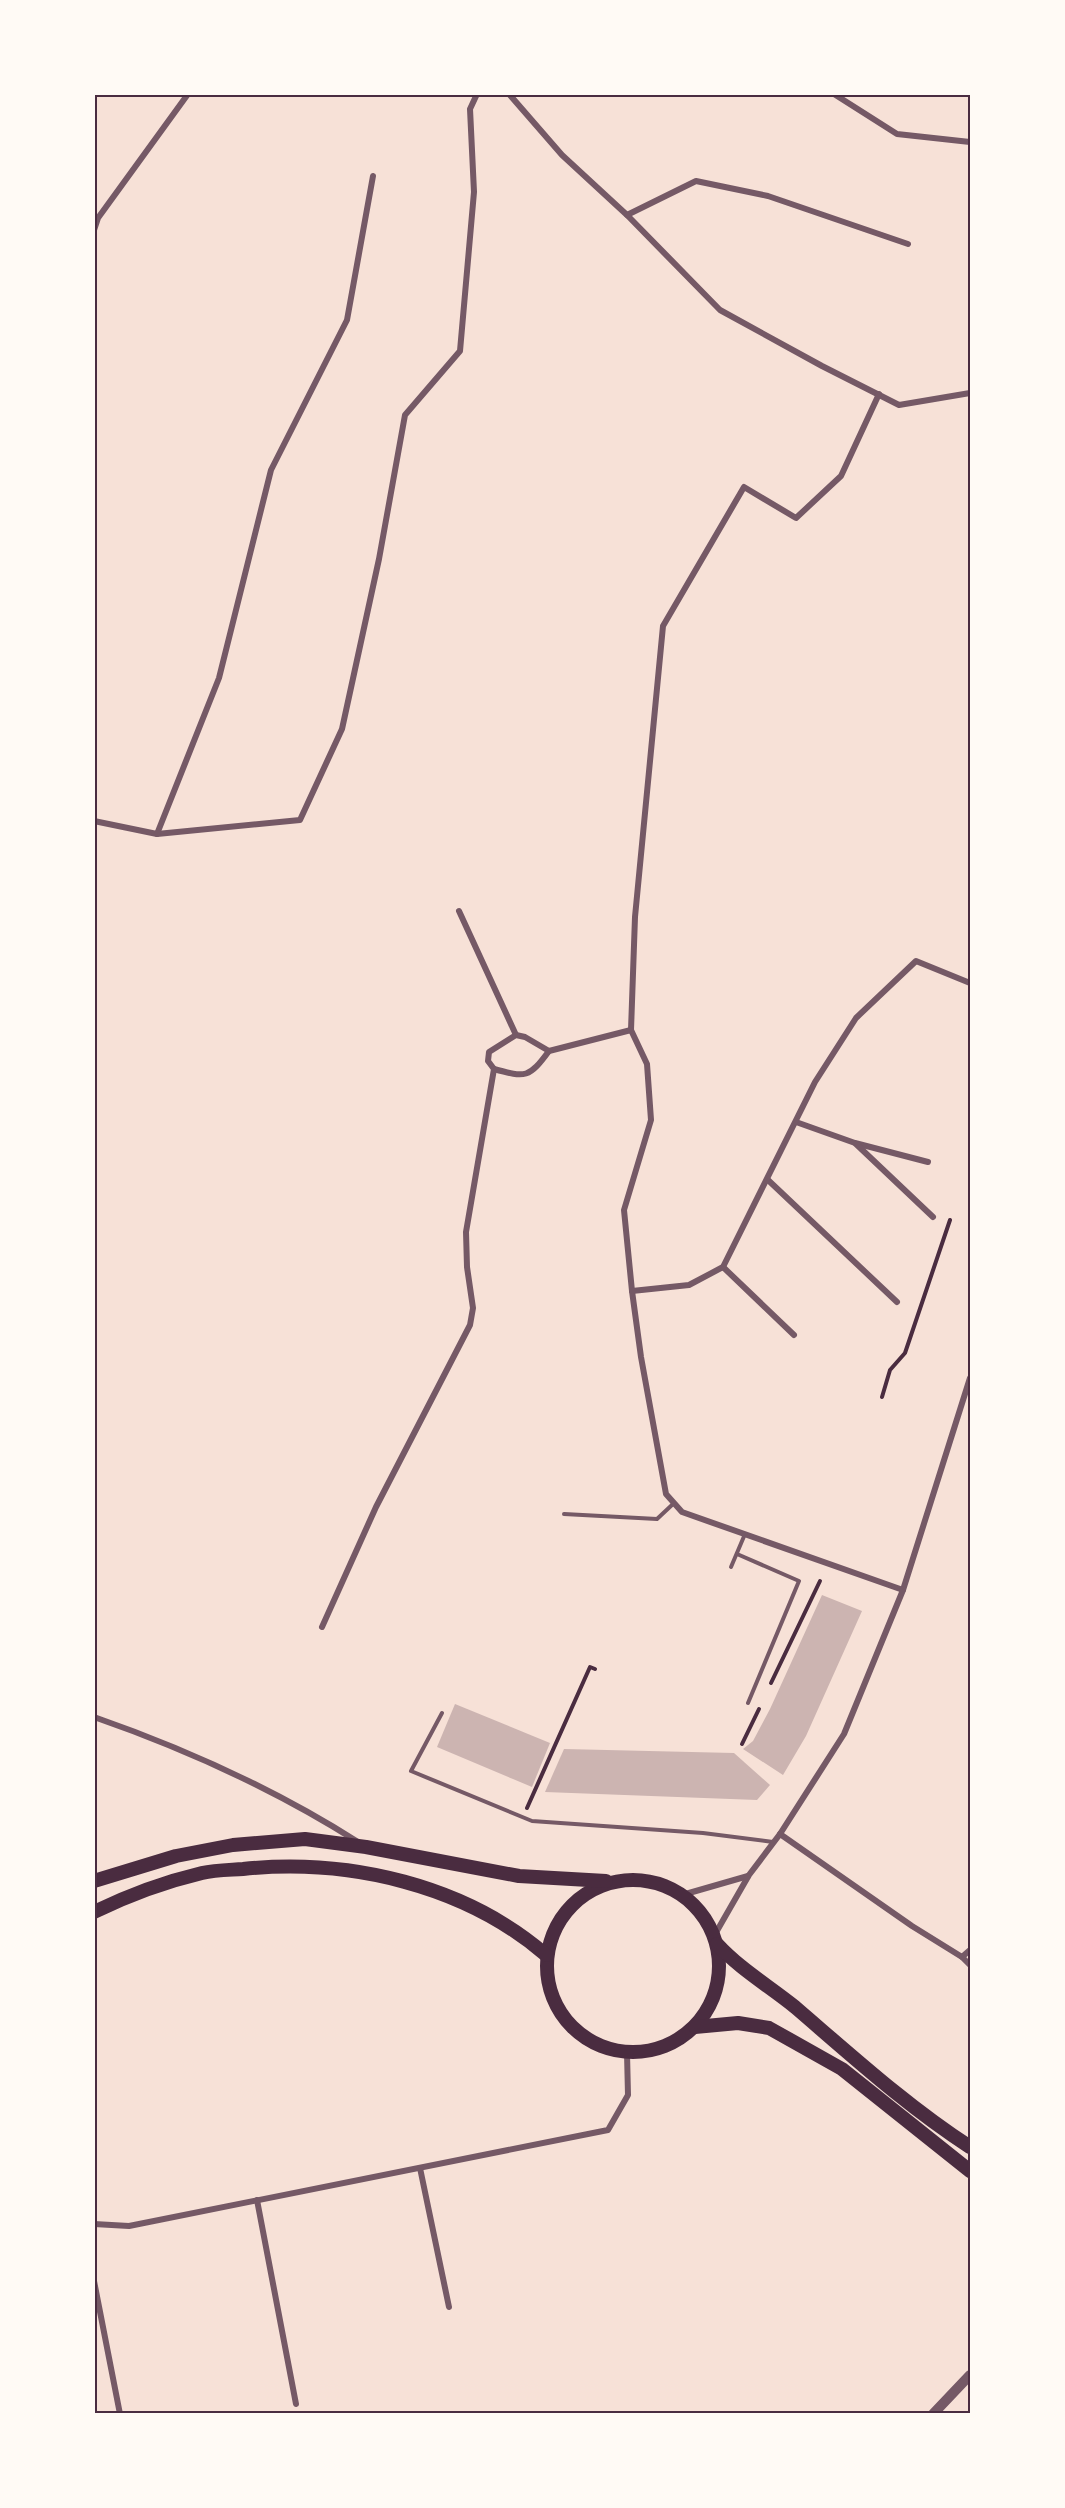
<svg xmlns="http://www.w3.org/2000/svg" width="1065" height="2508" font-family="Quicksand,sans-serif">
<rect width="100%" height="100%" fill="#f7e1d7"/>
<g fill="#ccb4b1">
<path d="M822 1595 862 1611 806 1736 783 1775 743 1749 753 1741 770 1709Z"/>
<path d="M455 1704 550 1743 532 1787 437 1747Z"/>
<path d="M564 1749 734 1753 770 1785 757 1800 545 1792Z"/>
</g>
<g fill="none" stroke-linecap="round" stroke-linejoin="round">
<g stroke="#4a2c40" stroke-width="4">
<path d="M882 1397 890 1370 905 1353 950 1220"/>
<path d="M771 1683 820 1581"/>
<path d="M742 1744 759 1709"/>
<path d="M527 1808 590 1667 595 1669"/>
</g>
<g stroke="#755966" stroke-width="4">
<path d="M564 1514 657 1519 673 1504"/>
<path d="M737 1554 799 1581 748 1703"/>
<path d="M731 1567 745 1534"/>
<path d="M442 1713 411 1771 532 1821 703 1833 773 1842"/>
</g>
<g stroke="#755966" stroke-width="6">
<path d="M509 94 562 155 627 215 720 310 822 366 899 405 970 393"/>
<path d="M834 94 897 134 970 142"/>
<path d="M627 215 696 181 768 196 908 244"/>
<path d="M94 230 98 218 188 94"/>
<path d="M94 821 157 834 300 820 342 729 379 559 405 415 460 351 474 192 470 109 477 94"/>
<path d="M157 834 219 678 271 470 347 320 373 176"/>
<path d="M459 911 516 1035"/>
<path d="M631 1030 635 917 663 626 744 487 796 518 841 476 879 394"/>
<path d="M494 1069C526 1078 529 1078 549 1051L631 1030 647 1064 651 1120 624 1210 632 1291 641 1357 666 1494 682 1512 903 1590"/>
<path d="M796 1122 855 1143 928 1162"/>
<path d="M856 1144 933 1217"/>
<path d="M768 1180 897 1302"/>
<path d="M723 1267 794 1335"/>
<path d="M632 1291 689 1285 723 1267 815 1082 856 1018 916 961 970 983"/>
<path d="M322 1627 376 1507 470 1325 473 1308 467 1267 466 1232 494 1069 488 1061 489 1052 516 1035 525 1037 549 1051"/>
<path d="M94 1717C186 1749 276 1790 358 1842"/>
<path d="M780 1834 912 1926 962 1957 970 1950"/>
<path d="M682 1895 748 1876"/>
<path d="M714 1936 749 1875 780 1834 844 1734 903 1590 970 1378"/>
<path d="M962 1957 970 1965"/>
<path d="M420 2168 449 2307"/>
<path d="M257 2200 296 2404"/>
<path d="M94 2224 129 2226 608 2130 628 2095 627 2053"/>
<path d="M94 2281 120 2414"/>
</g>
<path stroke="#755966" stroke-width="10" d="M933 2414 970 2375"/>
<g stroke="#4a2c40" stroke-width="14">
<circle cx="633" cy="1966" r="86"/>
<path d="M94 1881 176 1856 233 1845 305 1839 366 1847 519 1876 606 1881"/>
<path d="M94 1912C129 1895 164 1882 202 1873 215 1870 229 1870 243 1869 349 1858 465 1885 546 1955"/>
<path d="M717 1944C740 1969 769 1986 795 2007 852 2056 908 2107 970 2147"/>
<path d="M695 2027 738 2023 769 2028 842 2069 970 2171"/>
</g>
</g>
<rect width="1065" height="2508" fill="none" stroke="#fffaf5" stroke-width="192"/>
<rect x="96" y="96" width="873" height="2316" fill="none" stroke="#4a2c40" stroke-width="2"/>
</svg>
